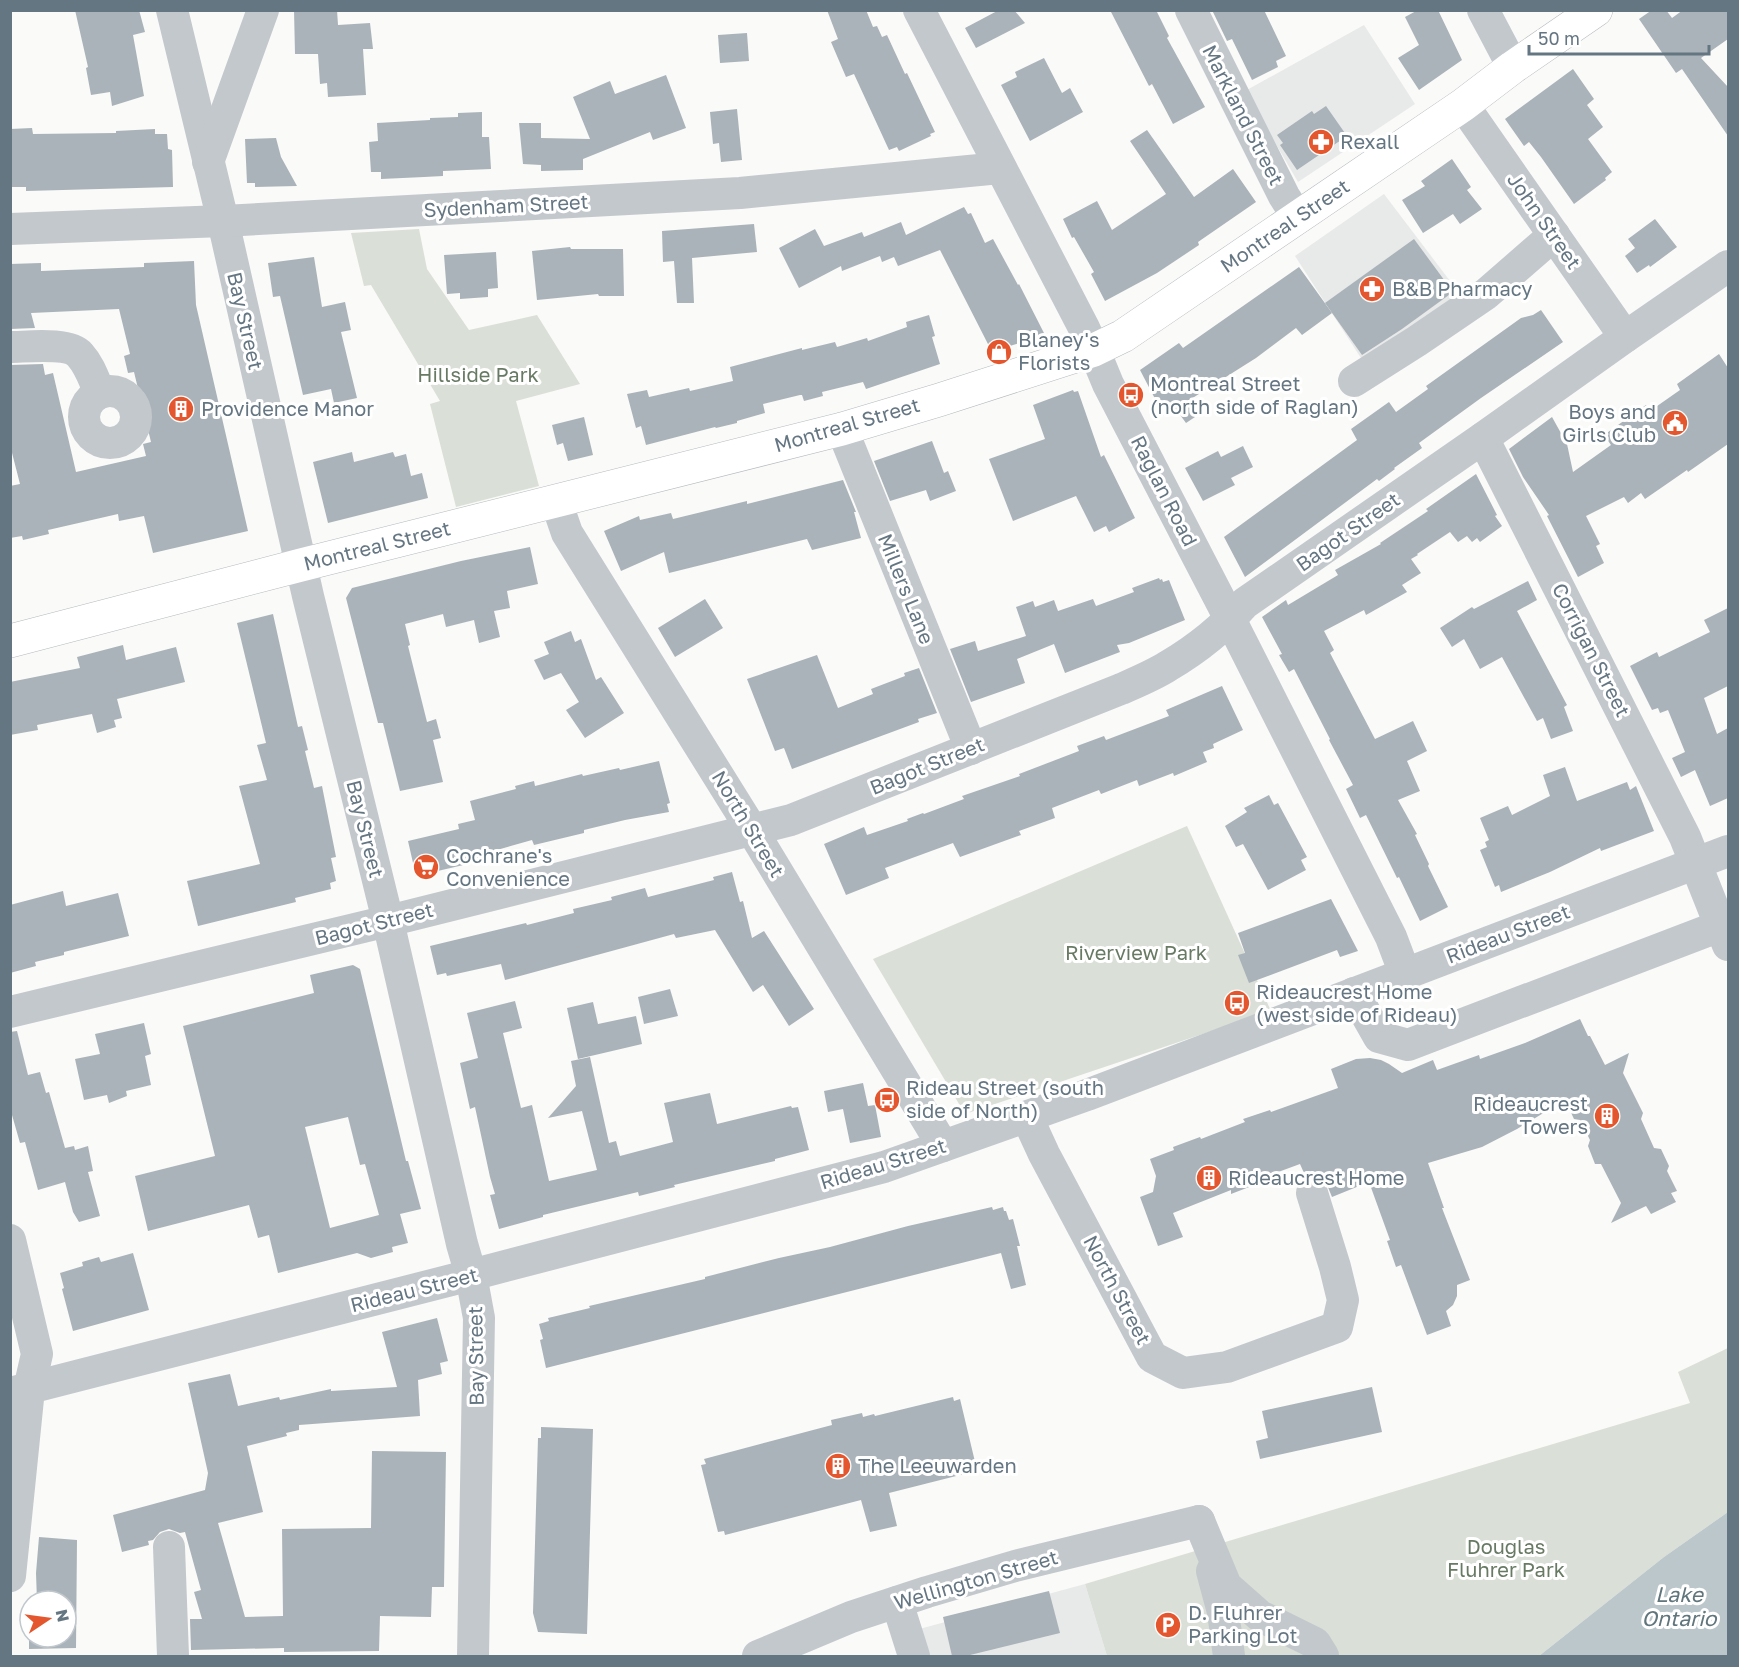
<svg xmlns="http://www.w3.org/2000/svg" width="1739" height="1667" font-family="'Golos Text',sans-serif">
<rect width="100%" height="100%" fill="#fafaf8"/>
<g fill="#e8e9e9">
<path d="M1364 25 1415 104 1298 182 1245 91Z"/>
<path d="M1384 194 1466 302 1370 372 1295 256Z"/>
<path d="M1085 1584 1107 1656H914L912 1631Z"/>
</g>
<g fill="#dadfd7">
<path d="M419 229 427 269 469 330 537 315 580 384 516 401 539 486 456 507 430 404 440 401 371 285 364 286 351 233Z"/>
<path d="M1187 826 1271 1011 965 1114 873 959Z"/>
<path d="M1728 1348V1512L1664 1557 1539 1656H1107L1085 1584 1690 1403 1678 1372Z"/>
</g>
<path fill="#bbc7cb" d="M1728 1512V1656H1539L1664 1557Z"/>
<g fill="#aab3b9" fill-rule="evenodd">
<path d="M75 10H139L145 32 133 35 144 96 112 106 110 92 91 95 86 68 88 67Z"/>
<path d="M294 10H337L338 25 370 23 373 49H363L366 95 328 97 327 83 320 84 318 54H295Z"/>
<path d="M827 10H866L873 27 877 26 882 37 887 35 905 74 907 73 935 132 930 134 931 136 899 151 897 147 889 150 854 74 846 77 831 42 838 39Z"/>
<path d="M999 10H1014L1025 23 976 48 965 28Z"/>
<path d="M1110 10H1156L1169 36 1167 38 1205 107 1173 124 1152 84 1149 86Z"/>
<path d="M1212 10H1264L1286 56 1276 61 1278 67 1252 80 1232 39 1227 41Z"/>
<path d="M1418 10H1438L1462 60 1419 90 1398 58 1419 45 1405 17Z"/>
<path d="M1652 10H1666L1672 18 1683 10H1728V39L1701 58 1728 87V136L1682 69 1676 73 1639 19Z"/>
<path d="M747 33 749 61 720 63 718 35Z"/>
<path d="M1044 58 1062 93 1070 88 1083 112 1030 141 1001 85 1017 77 1015 72Z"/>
<path d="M1573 69 1594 99 1587 105 1603 127 1588 139 1612 172 1605 178 1606 180 1574 204 1541 157 1529 142 1524 146 1505 119Z"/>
<path d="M666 75 686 128 653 140 650 132 583 159V170L541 171V165L523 164 519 123H541V138L590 139 573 97 610 81 615 94Z"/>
<path d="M1326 106 1347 136 1297 170 1280 145 1283 143 1277 135 1312 111 1314 114Z"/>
<path d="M737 109 742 160 721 162 719 143 713 144 710 112Z"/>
<path d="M482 112V137H489L491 169 443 171V176L424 177 381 179V172H371L369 142 378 141 377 123 430 120V118L458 117V113Z"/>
<path d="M32 128 33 134 116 133V131L155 129V134H167L168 149 172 150 173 187 26 191V187H10V129Z"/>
<path d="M1147 130 1194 197 1233 169 1256 202 1198 242 1199 245 1157 273 1105 301 1091 274 1094 272 1074 237 1072 238 1063 219 1097 201 1112 230 1166 194 1130 141Z"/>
<path d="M276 138 281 157 297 186 255 187V183H247L245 139Z"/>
<path d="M1452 159 1471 187 1467 190 1482 209 1460 224 1453 214 1423 233 1402 200 1425 186 1421 181Z"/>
<path d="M964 207 968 214 971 213 985 243 993 239 1018 285 1019 284 1045 335 1000 349 997 343 989 346 940 250 898 266 894 257 882 262 880 256 842 271 841 266 799 288 779 248 815 229 824 246 862 232 864 237 901 222 906 235Z"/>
<path d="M1655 219 1677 247 1650 267 1649 265 1637 273 1625 256 1635 248 1628 239Z"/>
<path d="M754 224 757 252 692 258 694 303H677L674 261 663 262 662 231Z"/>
<path d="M1414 239 1453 292 1402 329 1362 355 1325 303Z"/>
<path d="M570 247 571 249H623L624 296H599L598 294 537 300 532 251Z"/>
<path d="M496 252 498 288 488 289V297L460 299V293L447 294 444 255Z"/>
<path d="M314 257 322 307 345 302 351 330 341 332 357 398 334 403 331 389 303 395 280 296 273 297 268 263Z"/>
<path d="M194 261 196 305 248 531 153 553 144 516 119 521 118 514 48 530 49 534 23 540 22 536 10 538V486L20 484 10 445V365L43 364 45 375 53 373 76 472 146 456 143 444 151 442 134 372 128 373 124 356 130 354 119 309 31 313 35 328 10 329V264L41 263V271L144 267V263Z"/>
<path d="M1299 267 1332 313 1302 335 1296 328 1256 358 1191 399 1201 413 1186 423 1175 408 1164 416 1140 370 1179 343 1183 348Z"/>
<path d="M1541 310 1563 342 1481 398 1419 443 1422 448 1394 468 1395 469 1379 481 1377 479 1245 577 1224 537 1357 440 1351 429 1389 402 1396 412 1428 389 1426 386 1521 318 1533 315Z"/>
<path d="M929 315 935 336 932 337 940 364 866 389 863 382 822 392 823 396 804 401 802 395H800L763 404 765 413 737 421V423L716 428 715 427 646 445 641 426 636 428 627 394 647 390 649 397 689 388 690 391 733 381 730 367 802 348V350L835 342 837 347 867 338 868 341 907 327 906 322Z"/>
<path d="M1719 354 1728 368V444L1688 472 1687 470 1645 499 1641 493 1628 503 1624 497 1586 516 1600 544 1596 546 1604 563 1578 577 1547 516 1549 515 1523 477 1509 449 1552 417 1567 444 1573 472 1611 445 1604 435 1646 405 1650 411 1680 390 1677 384Z"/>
<path d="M1073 390 1074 392 1078 391 1101 457 1104 455 1135 518 1109 532 1106 526 1094 532 1076 496 1013 521 989 459 1045 439 1033 405Z"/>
<path d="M584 417 593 455 568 461 563 443 557 445 552 425Z"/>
<path d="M932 441 944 473 948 471 956 491 930 501 926 490 890 501 874 461Z"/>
<path d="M1243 446 1253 467 1231 478 1235 485 1203 501 1185 468 1218 451 1221 457Z"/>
<path d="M352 452 354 462 393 452 395 457 406 454 411 476 422 473 428 498 328 523 313 462Z"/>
<path d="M1476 474 1497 515 1495 516 1502 526 1480 542 1477 538 1472 542 1467 536 1458 542 1450 532 1417 554 1418 555 1411 559 1421 573 1402 585 1407 592 1366 615 1364 610 1324 631 1334 650 1330 653 1375 739 1413 721 1427 751 1407 761 1420 791 1398 800 1417 834 1415 835 1429 864 1428 866 1448 907 1420 921 1399 877 1397 878 1366 815 1360 818 1346 789 1353 785 1329 740 1330 739 1294 669 1289 672 1279 655 1282 654 1262 617 1286 600 1288 605 1338 575 1335 570 1381 544 1380 543 1428 511 1426 509Z"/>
<path d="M843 480 856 512H854L861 538 812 550 807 539 669 573 664 552 621 571 604 531 639 516 640 520 671 513 673 519 747 501V504Z"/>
<path d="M530 547 538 584 507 591 510 608 494 611 500 637 479 643 474 620 446 627 443 614 405 624 410 645 408 646 427 722 436 719 441 738 433 740 443 782 400 791 383 723H378L346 598 352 588 461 561Z"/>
<path d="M1159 578 1160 580 1162 579 1163 582 1169 580 1185 620 1129 643 1117 645 1120 652 1065 673 1054 644 1017 659 1025 683 971 702 950 649 975 641 978 651 1026 636 1016 607 1033 601 1035 607 1054 600 1058 611 1093 599 1096 606 1134 592 1132 588Z"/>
<path d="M1528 581 1537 600 1517 611 1567 705 1564 707 1573 731 1551 739 1543 718 1537 721 1502 657 1480 669 1464 639 1452 647 1440 628 1472 607 1474 609Z"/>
<path d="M705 599 723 628 675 657 658 628Z"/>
<path d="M1728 608V686L1704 698 1717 734 1728 728V798L1710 806 1695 770 1681 777 1672 758 1685 752 1668 710 1660 713 1658 708 1652 710 1630 666 1657 652 1659 657 1710 632 1704 620Z"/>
<path d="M273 614 298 727 302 726 308 750 305 751 314 788 322 786 336 857 331 858 336 881 330 883 331 889 295 898 296 902 198 926 187 881 260 864 239 786 267 780 257 745 266 743 237 623Z"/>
<path d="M571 631 575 642 581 639 596 680 601 677 624 713 585 738 566 710 579 702 561 673 544 680 534 660 549 654 544 642Z"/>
<path d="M123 645 126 660 176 647 185 682 117 699 122 718 114 720 116 727 97 733 92 714 37 725 38 730 10 735V682L80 668 77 657Z"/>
<path d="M817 655 838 708 873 694 871 689 905 676 904 673 919 668 937 713 918 719 919 722 792 769 784 748 775 751 747 679Z"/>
<path d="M1222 686 1243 730 1213 744 1214 748 1203 752 1207 762 1174 776 1173 773 1139 786 1137 780 1101 794 1099 790 1052 808 1055 818 1019 831 1021 835 960 857 953 843 885 868 889 878 846 895 824 844 864 827 867 835 908 821 907 819 923 813 924 814 964 799 962 796 1020 776 1019 774 1079 751 1077 746 1104 736 1106 740 1169 716 1166 710Z"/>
<path d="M659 761 670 803 667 804 669 812 625 820 584 830V833L534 845 532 840 483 854 485 860 416 876 408 841 459 829 458 824 475 820 470 801 516 789 515 786 534 781 535 786 582 774 583 776 619 768 620 770Z"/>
<path d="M1565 767 1577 801 1627 782 1630 790 1636 786 1654 831 1601 851 1600 848 1550 872 1501 892 1499 885 1495 887 1480 850 1487 847 1485 842 1489 840 1480 818 1508 806 1512 815 1550 796 1543 775Z"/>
<path d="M1269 795 1274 805 1278 803 1307 857 1301 860 1306 870 1268 890 1243 844 1236 847 1225 826 1247 812 1244 808Z"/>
<path d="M732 872 740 902 743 901 752 938 764 931 814 1009 789 1026 763 985 753 992 715 930 676 938 674 934 505 980 501 964 447 976 446 973 437 975 430 946 526 923 527 925 574 913 573 909 612 900 611 897 645 888 648 897 714 880 713 877Z"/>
<path d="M63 891 66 906 118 893 129 936 64 952V955L35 962 36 966 10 973V905Z"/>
<path d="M1331 899 1358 951 1340 957 1337 950 1249 983 1238 955 1245 953 1238 933Z"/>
<path d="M353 965 360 969 406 1161H408L421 1209 400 1214 408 1243 392 1247 393 1252 371 1258 357 1253 278 1273 269 1235 258 1238 249 1205 148 1231 135 1176 215 1156 183 1026 314 993 310 975ZM348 1117 360 1165 365 1164 379 1215 330 1228 305 1127Z"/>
<path d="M670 989 678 1016 644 1024 638 997Z"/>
<path d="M515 1001 522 1028 503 1033 521 1108 532 1105 549 1181 597 1170 582 1111 548 1118 576 1086 571 1061 590 1057 609 1143 616 1141 620 1156 673 1142 664 1103 710 1093 717 1124 791 1106 792 1108 798 1107 809 1150 775 1159V1161L674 1185 675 1187 639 1196 638 1192 543 1215V1217L499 1229 490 1195 495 1194 490 1177 475 1107 470 1109 460 1063 478 1058 467 1013Z"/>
<path d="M593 1002 598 1024 636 1016 642 1044 578 1059 567 1008Z"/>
<path d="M1580 1019 1588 1036H1590L1605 1065 1629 1053 1623 1073 1643 1113 1641 1119 1654 1148 1661 1149 1669 1166 1667 1171 1677 1191 1671 1193 1676 1202 1651 1214 1646 1206 1611 1223 1621 1203 1601 1164H1595L1588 1146 1590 1140 1580 1120 1574 1119 1565 1100 1517 1129 1482 1147 1428 1163 1444 1208H1442L1470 1280 1457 1285V1296L1453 1305 1446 1311 1451 1326 1427 1335 1401 1265 1396 1267 1387 1241 1390 1240 1369 1182 1332 1197 1325 1180 1317 1176 1304 1173 1300 1164 1256 1180 1257 1184 1231 1194V1190L1173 1213 1183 1237 1158 1246 1140 1197 1153 1192 1156 1176 1150 1159 1174 1150 1173 1147 1200 1137 1201 1139 1245 1122 1243 1119 1270 1110 1271 1112 1338 1088 1331 1069 1356 1059 1370 1058 1381 1060 1389 1064 1402 1073 1433 1060 1437 1070 1479 1055 1480 1059 1525 1043Z"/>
<path d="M144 1023 151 1054 145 1056 151 1085 126 1091 127 1096 109 1103 107 1095 84 1100 75 1059 100 1054 95 1034Z"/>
<path d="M17 1031 28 1075 40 1072 46 1093 49 1092 65 1148 74 1146 75 1150 88 1146 93 1171 88 1172 100 1216 79 1222 73 1212 65 1182 38 1190 25 1142 20 1143 10 1108V1032Z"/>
<path d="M863 1083 868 1106 875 1105 881 1137 850 1143 843 1109 828 1112 824 1091Z"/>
<path d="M992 1207 993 1210 1003 1207 1004 1211H1006L1009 1220 1013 1219 1020 1246H1017L1026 1285 1011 1289 1001 1253 546 1368 540 1340 543 1339 539 1324 549 1321 548 1318 590 1308 589 1306 705 1279V1277L779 1258 830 1247 908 1226Z"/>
<path d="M133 1253 149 1310 73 1331 62 1289 64 1288 60 1273 83 1266 82 1262 99 1257 101 1262Z"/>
<path d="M437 1318 448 1361 440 1363 442 1374 418 1380 420 1416 299 1425V1430L286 1433 287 1436 247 1446 263 1512 218 1523 245 1617 283 1616 282 1529 371 1528 372 1451 446 1452 444 1587H432L431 1617 380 1616 379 1651 284 1652V1648L191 1650 190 1619H202L194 1592 201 1590 185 1532 180 1533 169 1529 160 1532 153 1540 148 1541 149 1545 122 1552 113 1515 205 1490 208 1473 188 1383 230 1374 238 1406 279 1397 280 1400 331 1389V1391L397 1387 382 1332Z"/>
<path d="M1372 1387 1382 1432 1260 1459 1256 1441 1268 1438 1262 1411Z"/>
<path d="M953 1397 954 1401 960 1399 976 1466 971 1467 972 1472 889 1493 897 1526 870 1532 861 1500 725 1535 724 1531 718 1532 701 1465 706 1464 704 1459 832 1425 831 1420 862 1413 863 1417 874 1414 875 1416Z"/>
<path d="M541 1427 593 1429 587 1634 538 1632 533 1613 538 1438H541Z"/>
<path d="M39 1537 77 1540 76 1648 29 1649V1613L30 1637H66V1601H37L36 1573Z"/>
<path d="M1049 1591 1060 1633 966 1656H952L943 1617Z"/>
</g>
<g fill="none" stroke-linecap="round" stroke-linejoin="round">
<g stroke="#b5babe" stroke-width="34">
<path id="major" d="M10 641 301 565 842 429 939 400 1094 350 1123 336 1463 105 1513 67 1596 10"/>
</g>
<g stroke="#c3c8cc" stroke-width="32">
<path d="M172 10 223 221 308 596 388 921 462 1244 471 1275 479 1318 473 1656"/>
<path d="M919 10 1084 328 1094 350 1108 384 1230 619 1391 937 1405 974"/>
<path d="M1191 10 1284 196 1298 218"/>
<path d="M1483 10 1513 67"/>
<path d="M1463 105 1625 337"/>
<path d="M208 162 263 10"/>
<path d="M10 229 223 221 740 193 1000 168"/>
<path d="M10 347C27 347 69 342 80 355 90 366 94 380 100 393"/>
<path d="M1354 381 1417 341 1486 294 1554 235"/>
<circle cx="110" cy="417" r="26"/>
<path d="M842 429 971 749"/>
<path d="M1483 438 1685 837 1728 945"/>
<path d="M556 501 567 533 752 830 943 1146"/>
<path d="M1354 993 1379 1037 1408 1045 1720 926"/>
<path d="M10 1012 388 921 791 820 1121 689C1137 682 1154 675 1168 666 1197 649 1223 628 1245 603L1483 438 1625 337 1728 266"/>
<path d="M1027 1117 1044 1154 1152 1357 1183 1373 1227 1367 1337 1327 1343 1300 1335 1267 1312 1193"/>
<path d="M10 1240 37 1354 29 1389 10 1576"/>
<path d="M10 1393 471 1275 884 1167 1087 1095 1728 851"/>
<path d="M1199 1521 1226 1586 1260 1616 1315 1643 1323 1656"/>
<path d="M169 1547 173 1656"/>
<path d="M1212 1571 1223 1612 1229 1656"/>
<path d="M897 1602 914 1656"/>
<path d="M758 1656 851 1617 927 1592 1015 1566 1199 1521"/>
</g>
<use href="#major" stroke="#fff" stroke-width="33"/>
</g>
<defs>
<g id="pharmacy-disc" transform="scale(1.35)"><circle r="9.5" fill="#e4572e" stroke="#fff"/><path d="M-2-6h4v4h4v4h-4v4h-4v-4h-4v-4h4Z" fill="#fff"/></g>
<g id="shop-disc" transform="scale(1.35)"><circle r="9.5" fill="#e4572e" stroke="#fff"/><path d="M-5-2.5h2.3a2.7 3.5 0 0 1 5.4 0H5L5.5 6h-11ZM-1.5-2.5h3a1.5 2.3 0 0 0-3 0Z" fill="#fff"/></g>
<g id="bus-disc" transform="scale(1.35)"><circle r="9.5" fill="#e4572e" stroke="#fff"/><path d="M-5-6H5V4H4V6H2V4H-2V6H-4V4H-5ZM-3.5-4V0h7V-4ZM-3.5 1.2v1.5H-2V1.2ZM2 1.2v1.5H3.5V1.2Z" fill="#fff"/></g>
<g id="building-disc" transform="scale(1.35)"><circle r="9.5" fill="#e4572e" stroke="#fff"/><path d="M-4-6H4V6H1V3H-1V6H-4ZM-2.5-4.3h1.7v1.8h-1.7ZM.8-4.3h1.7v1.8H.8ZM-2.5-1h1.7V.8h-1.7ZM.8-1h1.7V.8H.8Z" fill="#fff"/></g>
<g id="civic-disc" transform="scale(1.35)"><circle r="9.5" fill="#e4572e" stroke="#fff"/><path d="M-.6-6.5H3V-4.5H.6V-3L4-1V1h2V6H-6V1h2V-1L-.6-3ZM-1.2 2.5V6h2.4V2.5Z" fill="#fff"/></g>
<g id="supermarket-disc" transform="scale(1.35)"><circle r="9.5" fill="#e4572e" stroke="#fff"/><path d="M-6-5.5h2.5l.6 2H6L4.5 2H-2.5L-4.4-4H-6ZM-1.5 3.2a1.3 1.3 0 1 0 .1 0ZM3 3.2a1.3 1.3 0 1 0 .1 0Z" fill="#fff"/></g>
<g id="parking-disc" transform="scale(1.35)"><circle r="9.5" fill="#e4572e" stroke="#fff"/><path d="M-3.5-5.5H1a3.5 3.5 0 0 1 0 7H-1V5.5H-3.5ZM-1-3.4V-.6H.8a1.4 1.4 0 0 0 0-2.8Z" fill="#fff"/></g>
</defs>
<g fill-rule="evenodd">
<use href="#pharmacy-disc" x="1321" y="142"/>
<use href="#pharmacy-disc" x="1372" y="289"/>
<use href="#shop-disc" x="999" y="352"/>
<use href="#bus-disc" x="1131" y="395"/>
<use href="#building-disc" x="181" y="409"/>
<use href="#civic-disc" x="1675" y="423"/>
<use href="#supermarket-disc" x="426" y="867"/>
<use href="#bus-disc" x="1237" y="1003"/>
<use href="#bus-disc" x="887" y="1100"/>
<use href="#building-disc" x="1607" y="1116"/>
<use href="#building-disc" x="1209" y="1178"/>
<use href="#building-disc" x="838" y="1466"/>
<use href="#parking-disc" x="1168" y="1625"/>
</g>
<g text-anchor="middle" stroke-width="6" stroke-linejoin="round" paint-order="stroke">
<g font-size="20" fill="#657683" stroke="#fff">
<text transform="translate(1243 115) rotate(63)" y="7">Markland Street</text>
<text transform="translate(506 206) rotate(-3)" y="7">Sydenham Street</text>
<text transform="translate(1544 221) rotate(55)" y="7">John Street</text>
<text transform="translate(1285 226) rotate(-34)" y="7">Montreal Street</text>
<text transform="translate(245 321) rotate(77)" y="7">Bay Street</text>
<text transform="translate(847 425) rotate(-16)" y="7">Montreal Street</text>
<text transform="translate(1164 491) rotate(63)" y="7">Raglan Road</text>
<text transform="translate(1348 532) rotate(-35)" y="7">Bagot Street</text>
<text transform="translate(377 546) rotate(-14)" y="7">Montreal Street</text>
<text transform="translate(906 589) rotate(68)" y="7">Millers Lane</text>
<text transform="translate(1591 650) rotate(63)" y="7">Corrigan Street</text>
<text transform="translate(927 766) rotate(-22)" y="7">Bagot Street</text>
<text transform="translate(748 824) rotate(59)" y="7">North Street</text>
<text transform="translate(365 829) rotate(76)" y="7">Bay Street</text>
<text transform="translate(374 924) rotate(-14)" y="7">Bagot Street</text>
<text transform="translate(1508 934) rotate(-21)" y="7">Rideau Street</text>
<text transform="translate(883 1164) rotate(-17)" y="7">Rideau Street</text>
<text transform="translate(414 1290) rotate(-14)" y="7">Rideau Street</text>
<text transform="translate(1117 1290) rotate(62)" y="7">North Street</text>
<text transform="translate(476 1356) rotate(-91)" y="7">Bay Street</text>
<text transform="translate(976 1580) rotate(-16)" y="7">Wellington Street</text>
</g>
<g font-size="20" fill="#657683" stroke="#fff" text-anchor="start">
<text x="1340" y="149">Rexall</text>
<text x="1392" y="296">B&amp;B Pharmacy</text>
<text x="1018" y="347">Blaney's<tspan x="1018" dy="23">Florists</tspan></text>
<text x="1150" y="391">Montreal Street<tspan x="1150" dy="23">(north side of Raglan)</tspan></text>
<text x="201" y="416">Providence Manor</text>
<text x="1656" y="419" text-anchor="end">Boys and<tspan x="1656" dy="23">Girls Club</tspan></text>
<text x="446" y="863">Cochrane's<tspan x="446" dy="23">Convenience</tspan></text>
<text x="1256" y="999">Rideaucrest Home<tspan x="1256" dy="23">(west side of Rideau)</tspan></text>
<text x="906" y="1095">Rideau Street (south<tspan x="906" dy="23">side of North)</tspan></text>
<text x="1588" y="1111" text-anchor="end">Rideaucrest<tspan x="1588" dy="23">Towers</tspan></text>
<text x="1228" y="1185">Rideaucrest Home</text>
<text x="858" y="1473">The Leeuwarden</text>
<text x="1188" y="1620">D. Fluhrer<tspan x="1188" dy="23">Parking Lot</tspan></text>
</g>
<g font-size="20" fill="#687a64" stroke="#fff">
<text x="478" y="382">Hillside Park</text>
<text x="1136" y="960">Riverview Park</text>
<text x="1506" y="1554">Douglas<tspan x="1506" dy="23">Fluhrer Park</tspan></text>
</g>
<g font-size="21" font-style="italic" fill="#60757c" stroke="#fff">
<text x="1679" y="1602">Lake<tspan x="1679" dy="24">Ontario</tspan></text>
</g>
</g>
<rect width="1739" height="1667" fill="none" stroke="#657683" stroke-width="24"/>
<g transform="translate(48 1619) rotate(77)"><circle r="28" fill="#ffffff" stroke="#c1c8cd" stroke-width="1.5"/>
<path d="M0-4.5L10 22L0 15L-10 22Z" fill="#e4572e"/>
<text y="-9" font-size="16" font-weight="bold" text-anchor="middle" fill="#657683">N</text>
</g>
<path d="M1529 45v9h180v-9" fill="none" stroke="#657683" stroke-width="3"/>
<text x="1538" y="45" font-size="18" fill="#657683" stroke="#ffffff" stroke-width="4.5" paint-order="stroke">50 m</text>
</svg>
